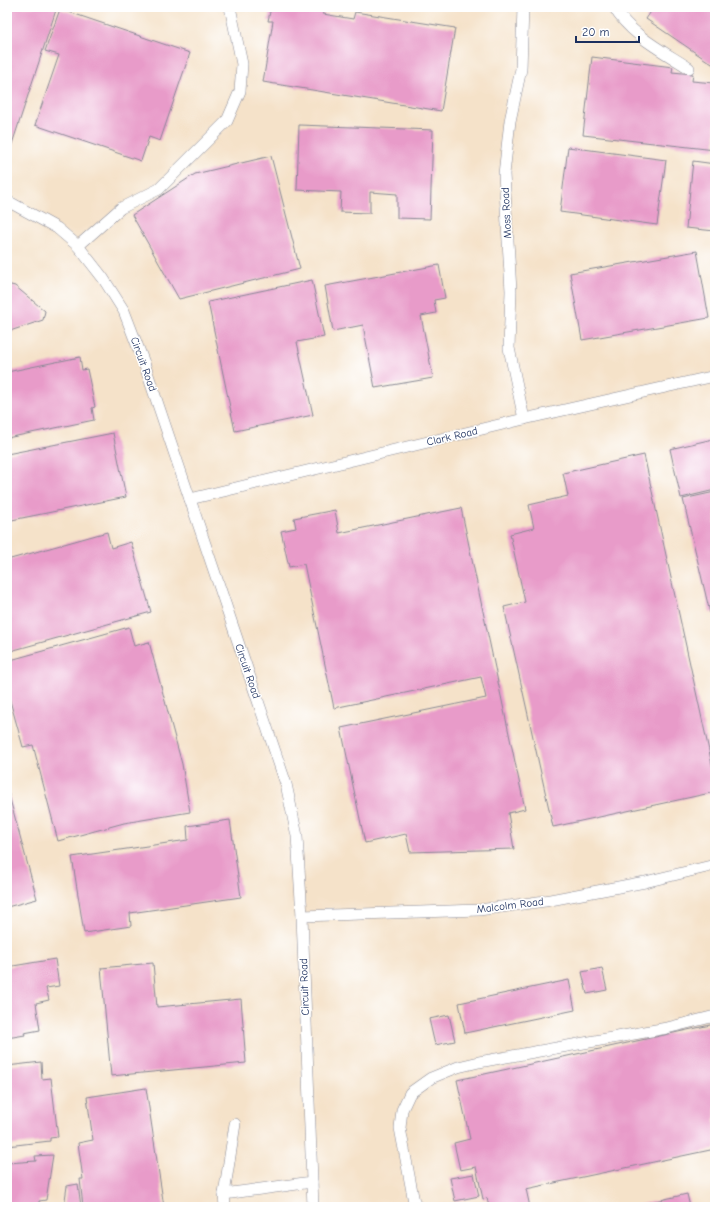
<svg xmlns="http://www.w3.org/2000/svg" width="722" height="1214" font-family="'Comic Neue',sans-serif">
<rect width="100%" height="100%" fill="#fff"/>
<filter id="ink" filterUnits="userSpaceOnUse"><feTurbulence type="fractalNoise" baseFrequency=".025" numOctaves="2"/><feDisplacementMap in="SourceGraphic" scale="8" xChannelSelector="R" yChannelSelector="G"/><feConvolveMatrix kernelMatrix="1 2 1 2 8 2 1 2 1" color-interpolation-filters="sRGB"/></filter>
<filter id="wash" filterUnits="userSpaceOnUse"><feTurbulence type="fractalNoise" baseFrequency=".012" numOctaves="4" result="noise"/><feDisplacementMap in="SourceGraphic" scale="16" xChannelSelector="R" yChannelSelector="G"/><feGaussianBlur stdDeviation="0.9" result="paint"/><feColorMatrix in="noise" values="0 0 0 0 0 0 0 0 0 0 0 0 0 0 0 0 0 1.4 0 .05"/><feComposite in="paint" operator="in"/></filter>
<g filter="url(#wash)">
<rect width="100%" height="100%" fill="#f5e2c9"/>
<g id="blocks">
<g fill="#e89bc9">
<path d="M7 7H57L11 147 7 146Z"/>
<path d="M271 7H324L323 14 353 19 355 12 455 28 441 111 263 82 273 21H268Z"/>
<path d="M654 7H715V66L646 19Z"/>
<path d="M60 9 190 53 160 141 149 137 141 161 35 125 59 55 45 51Z"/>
<path d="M592 57 673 67 672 72 693 74 692 81 714 83 715 150 583 135Z"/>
<path d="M299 125 433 130 430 219 397 218V194L370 192V213L340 212 341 192 297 190Z"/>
<path d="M568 147 666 160 657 225 560 212Z"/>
<path d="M271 156 300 269 179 299 132 215 195 174Z"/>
<path d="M693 161 715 164V231L686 228Z"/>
<path d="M697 251 709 318 582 340 570 273Z"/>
<path d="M439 265 445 298 434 300 436 313 421 316 433 378 375 388 363 325 333 331 325 286Z"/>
<path d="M312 280 324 337 297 342 313 415 235 431 208 302Z"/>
<path d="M7 284 15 286 45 311 43 320 7 332Z"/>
<path d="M80 357 82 370 87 369 95 407 92 408 94 420 7 438V372Z"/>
<path d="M113 433 126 497 7 521V454Z"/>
<path d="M713 439 715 447V490L681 498 670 449Z"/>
<path d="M644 455 715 778V792L553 827 504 607 525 602 510 534 534 528 529 505 568 496 563 473Z"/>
<path d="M715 492V612L710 613 683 499Z"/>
<path d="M461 508 525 809 508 813 514 849 410 852 406 834 365 843 341 728 486 698 481 677 334 708 304 564 289 567 281 531 296 528 294 518 335 510 339 533Z"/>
<path d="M107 532 111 548 131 542 151 612 7 652V560Z"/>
<path d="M129 627 134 646 149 642 182 764 190 812 124 823 58 841 33 745 23 747 7 690V661Z"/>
<path d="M7 788 37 899 7 907Z"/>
<path d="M230 820 241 897 130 913 131 926 84 933 72 857 188 840 187 826Z"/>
<path d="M55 959 59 986 46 988 49 1000 36 1003 40 1030 24 1033 25 1035 7 1038V967Z"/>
<path d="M153 963 157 1007 241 999 246 1063 111 1076 101 968Z"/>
<path d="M602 968 607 990 587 994 582 972Z"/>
<path d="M569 980 575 1010 465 1033 459 1003Z"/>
<path d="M449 1015 455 1041 435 1045 429 1019Z"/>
<path d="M715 1024V1149L526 1189 530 1207H489L487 1198 483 1199 476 1167 460 1170 454 1143 470 1139 457 1080Z"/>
<path d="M41 1062 42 1079 51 1078 58 1137 50 1138V1141L7 1146V1066Z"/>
<path d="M146 1088 164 1207H83L80 1179H83L78 1143 93 1140 87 1097Z"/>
<path d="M53 1155 46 1200 39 1201V1207H7V1163L36 1161 35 1156Z"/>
<path d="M474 1174 479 1196 455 1201 450 1178Z"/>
<path d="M78 1184 81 1207H64L67 1186Z"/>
<path d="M687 1194 690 1207H634V1206Z"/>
</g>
</g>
</g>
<g filter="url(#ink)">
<use href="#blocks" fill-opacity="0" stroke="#888894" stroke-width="1"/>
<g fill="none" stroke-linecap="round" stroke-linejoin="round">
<g stroke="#888894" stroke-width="12">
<g id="lane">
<path d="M523 7 521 69 510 121 504 174 511 291 509 348 524 419"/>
<path d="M614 7C630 35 663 51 689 68"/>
<path d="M7 202 13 204 57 228 78 246 103 278 124 311 144 363 286 784 297 836 302 916 313 1207"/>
<path d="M78 246 121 208 159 189 227 121 240 91 242 64 230 7"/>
<path d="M190 499 524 419 715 376"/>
<path d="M302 916 479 910 545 901 645 882 715 865"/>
<path d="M224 1194 312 1182"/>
<path d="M225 1207 224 1194 235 1124"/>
<path d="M417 1207 414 1202 400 1128 402 1110 410 1093 431 1078 458 1067 479 1062 667 1028 715 1016"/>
</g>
</g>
<use href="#lane" stroke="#fff" stroke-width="11"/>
</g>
</g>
<g text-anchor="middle" stroke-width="3" stroke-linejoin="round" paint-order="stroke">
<g font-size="11" fill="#1b2f5e" stroke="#fff">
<text transform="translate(506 213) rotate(-93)" y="4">Moss Road</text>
<text transform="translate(144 364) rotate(70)" y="4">Circuit Road</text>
<text transform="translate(452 436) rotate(-13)" y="4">Clark Road</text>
<text transform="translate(248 671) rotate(71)" y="4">Circuit Road</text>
<text transform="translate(510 905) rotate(-7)" y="4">Malcolm Road</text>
<text transform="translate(304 987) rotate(-92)" y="4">Circuit Road</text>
</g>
</g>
<rect width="722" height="1214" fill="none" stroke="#fff" stroke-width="24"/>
<path d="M576 36v6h63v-6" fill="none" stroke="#1b2f5e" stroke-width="2"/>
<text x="582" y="36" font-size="12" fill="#1b2f5e" stroke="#ffffff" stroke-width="3" paint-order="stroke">20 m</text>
</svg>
